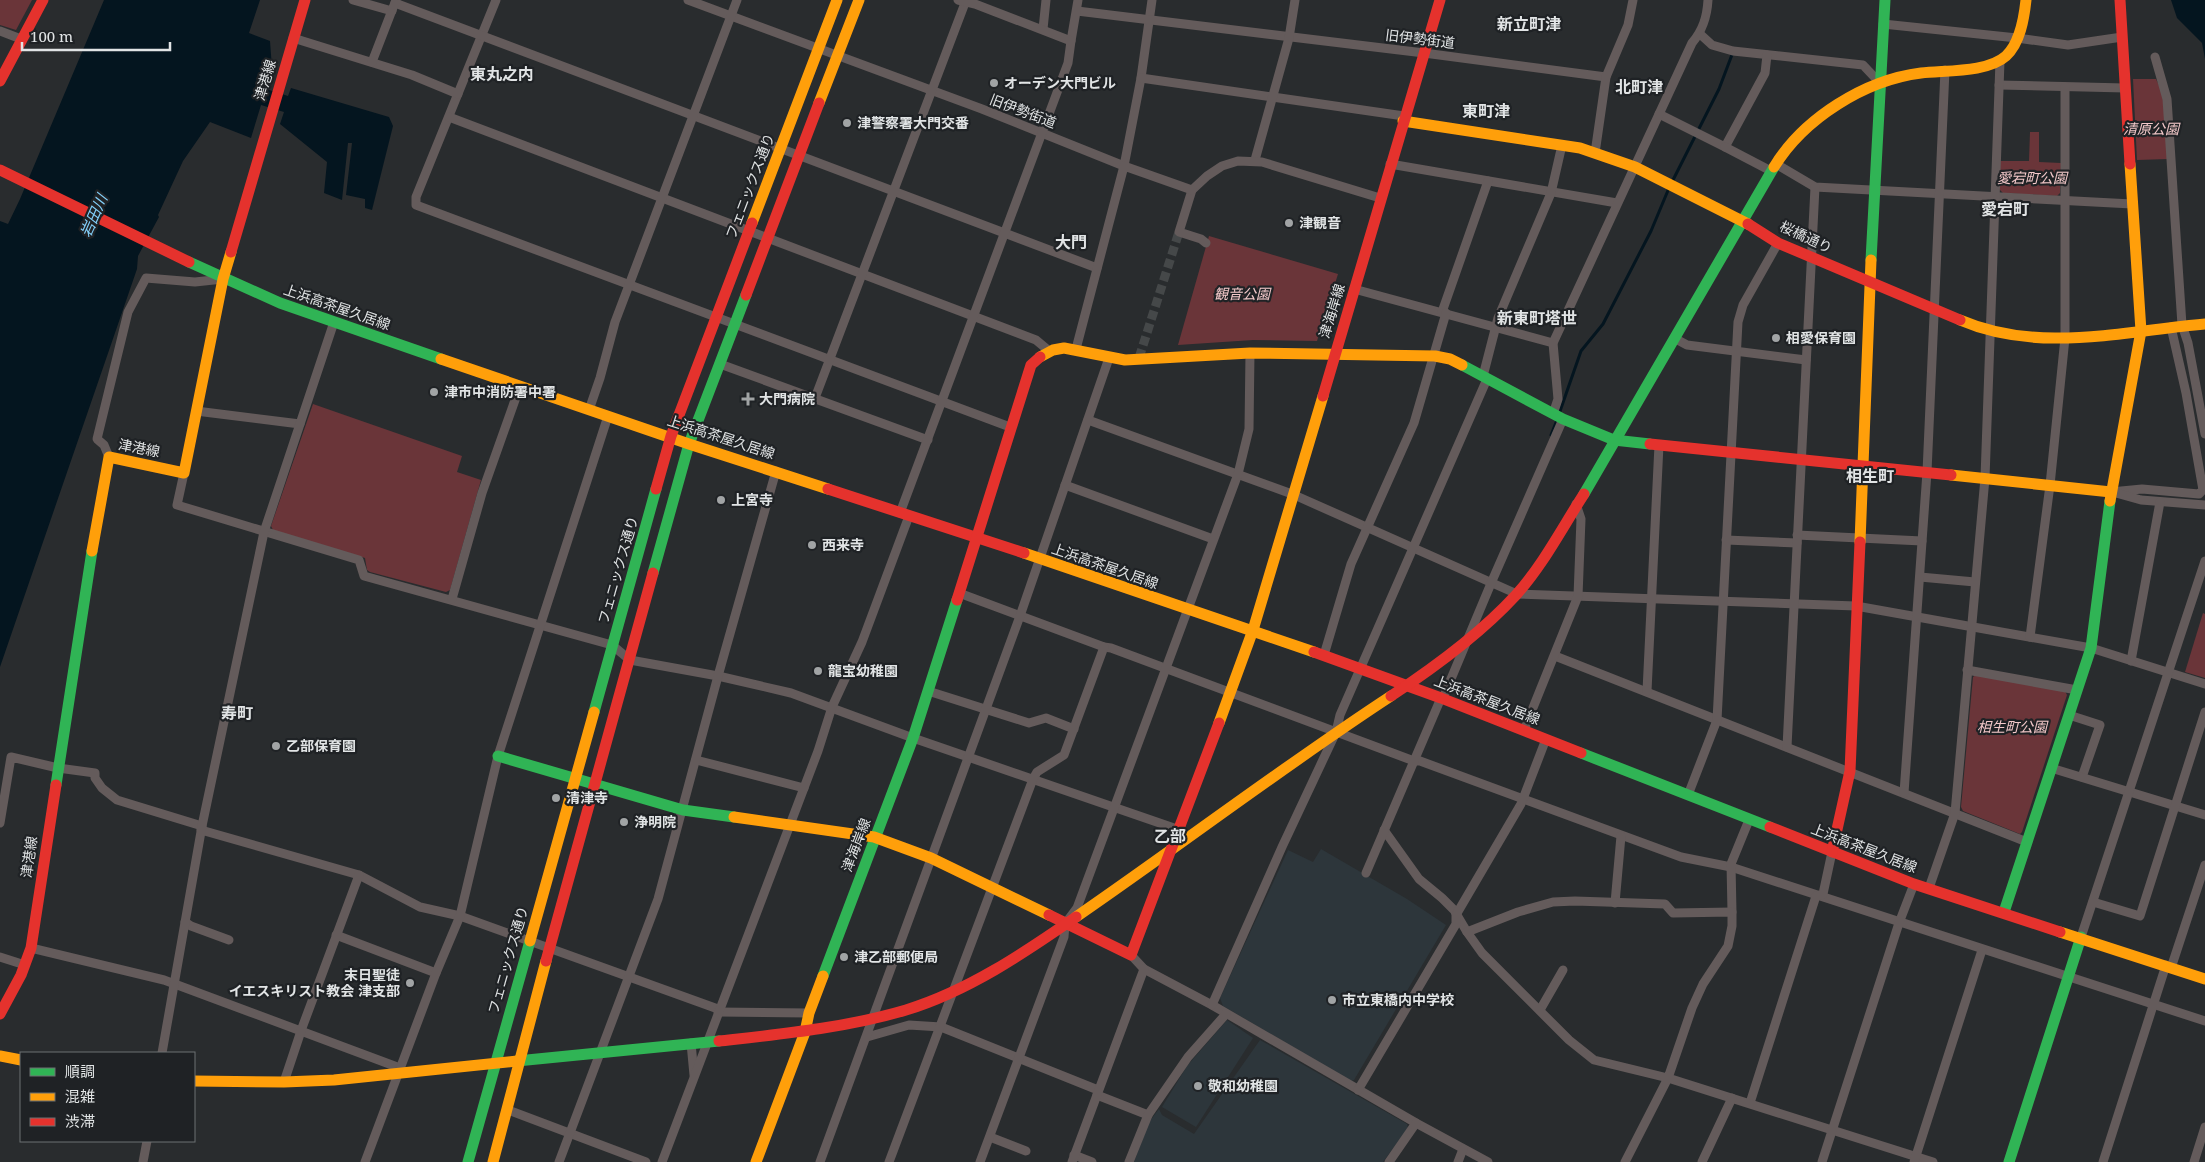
<svg xmlns="http://www.w3.org/2000/svg" width="2205" height="1162" font-family="'Noto Serif','Noto Sans JP',serif">
<rect width="100%" height="100%" fill="#292c2e"/>
<g fill="#2d363b">
<path d="M1321 849 1407 899 1446 925 1354 1080 1351 1081 1223 1006 1220 998 1288 850 1313 862Z"/>
<path d="M1227 1020 1253 1038 1196 1127 1162 1107 1187 1066Z"/>
<path d="M1260 1040 1407 1124 1408 1128 1383 1162H1134L1149 1122 1159 1109 1162 1115 1194 1134Z"/>
</g>
<g fill="#6a3539">
<path d="M0 0H32L16 30 0 25Z"/>
<path d="M2133 79H2156L2163 94 2168 159 2137 160Z"/>
<path d="M2030 132H2039V162L2061 163 2060 193 2057 196 2003 193 1999 189 2000 161H2029Z"/>
<path d="M1209 236 1338 274 1317 341 1253 340 1178 345Z"/>
<path d="M313 404 462 456 457 472 481 480 450 590 446 592 370 572 367 570 365 558 273 530 271 526Z"/>
<path d="M2203 613 2205 614V678L2185 672Z"/>
<path d="M1976 675 2065 691 2067 695 2022 832 2020 834 1963 811 1961 807 1973 677Z"/>
</g>
<g fill="#04151f">
<path d="M104 0H260L249 33 270 41 272 68 266 89 288 96 291 88 389 117 393 126 372 210 365 208V199L346 195 352 143H348L342 200 324 193 327 162 280 124 284 112 261 105 251 138 210 122 183 161 158 215 159 217 138 256 137 269 0 667V221L8 224 20 199Z"/>
<path d="M2171 0H2205V59L2202 43 2177 18Z"/>
</g>
<g fill="none" stroke-linecap="round" stroke-linejoin="round">
<g stroke="#04151f" stroke-width="3">
<path d="M1672 182 1719 89 1733 52"/>
<path d="M1559 414 1581 351 1603 324 1651 231 1669 188"/>
<path d="M1551 435 1557 420"/>
</g>
<path stroke="#454849" stroke-width="9" stroke-dasharray="9 4.5" stroke-linecap="butt" d="M1139 358 1179 232"/>
<g stroke="#645b5b" stroke-width="9">
<path d="M353 0 392 11"/>
<path d="M496 0 416 197V205L1010 427"/>
<path d="M688 0 982 109 1124 166 1141 78 1152 0"/>
<path d="M395 3 1097 268"/>
<path d="M1077 11 1424 53 1606 77"/>
<path d="M1883 24 2017 38 2068 45 2122 37"/>
<path d="M1043 29 1046 0"/>
<path d="M0 31 21 39"/>
<path d="M1700 34 1712 45 1733 51 1863 65 1880 83"/>
<path d="M293 38 412 75 458 94"/>
<path d="M1071 41 1078 0"/>
<path d="M2155 57 2167 99 2182 325 2188 343 2205 434"/>
<path d="M372 62 396 0"/>
<path d="M1141 78 1404 116"/>
<path d="M1999 85 2125 88"/>
<path d="M1659 114 1725 147 1765 73 1767 55"/>
<path d="M449 117 1036 340 1048 350"/>
<path d="M1725 147 1771 171"/>
<path d="M1595 153 1606 77 1628 25 1633 0"/>
<path d="M1255 160 1289 38 1295 0"/>
<path d="M1390 164 1617 203"/>
<path d="M1776 164 1815 187 2132 204"/>
<path d="M1206 243 1201 239 1179 232 1192 190 1207 176 1222 166 1238 161 1262 162 1380 198"/>
<path d="M1354 289 1553 343"/>
<path d="M1442 312 1488 181"/>
<path d="M1674 338 1687 345 1806 360"/>
<path d="M1076 349 1124 166 1192 190"/>
<path d="M720 364 928 440"/>
<path d="M1483 376 1498 318 1551 193 1562 145"/>
<path d="M815 398 965 3"/>
<path d="M589 410 600 378 615 322 737 0"/>
<path d="M196 411 300 424"/>
<path d="M1553 414 1558 399 1553 343 1692 43C1703 30 1707 17 1708 0"/>
<path d="M1088 420 1292 494 1517 594 1856 606 2091 648 2205 684"/>
<path d="M109 457 104 445 97 439 128 312 146 278 195 282 223 279"/>
<path d="M184 473 177 505 359 560 364 576 612 645 630 660 718 676 791 693 913 738 1177 829"/>
<path d="M1065 485 1213 539"/>
<path d="M2111 492 2142 489 2199 494 2203 490 2186 393 2171 327"/>
<path d="M2116 493 2141 500 2205 505"/>
<path d="M900 513 1068 63 1071 41 975 4 958 0"/>
<path d="M1797 535 1922 541"/>
<path d="M1726 540 1797 543"/>
<path d="M1920 577 1975 582"/>
<path d="M959 593 1104 647 1111 648 1414 761H1420L1681 857 1731 867 2205 1021"/>
<path d="M452 599 482 493 520 386"/>
<path d="M2030 637 2050 485 2065 338V87"/>
<path d="M1324 655 1351 564 1414 423 1446 313"/>
<path d="M1555 656 2027 842"/>
<path d="M2131 661 2160 502"/>
<path d="M1967 670 2077 690"/>
<path d="M928 691 1029 723 1046 718 1074 729"/>
<path d="M1647 691 1659 445"/>
<path d="M1443 698 1492 581 1563 419"/>
<path d="M2069 715 2100 725 2082 777"/>
<path d="M1524 730 1578 596 1581 519 1576 504"/>
<path d="M1787 747 1815 187"/>
<path d="M696 760 804 788"/>
<path d="M2051 768 2205 815"/>
<path d="M1904 793 1927 472 1945 70"/>
<path d="M1688 795 1717 720 1738 322 1743 305 1778 243"/>
<path d="M0 823 11 757 58 768 95 773V778L102 788 117 800 202 826"/>
<path d="M201 830 359 875 420 907 460 916 718 1009"/>
<path d="M1384 830 1419 879 1442 898 1454 910 1467 932"/>
<path d="M1366 873 1441 698"/>
<path d="M1929 888 1955 813 1985 478 2000 61"/>
<path d="M2093 902 2140 916 2205 712"/>
<path d="M1615 903 1621 836"/>
<path d="M1732 912 1731 864 1749 820"/>
<path d="M185 922 191 926 229 940"/>
<path d="M336 935 436 973"/>
<path d="M2081 937 2205 561"/>
<path d="M31 948 164 980 400 1068"/>
<path d="M1131 955 1144 969 1212 1005 1416 1123 1488 1162"/>
<path d="M0 957 25 965"/>
<path d="M2171 968 2205 865"/>
<path d="M1212 1005 1282 847 1336 732 1340 715 1487 379"/>
<path d="M1540 1010 1563 970"/>
<path d="M718 1012 809 1013"/>
<path d="M867 1037 909 1025 941 1027 1098 1090"/>
<path d="M691 1043 694 1075"/>
<path d="M162 1053 202 826 264 532 334 322"/>
<path d="M284 1082 302 1028 359 875"/>
<path d="M1358 1090 1456 924V915L1521 804 1546 739"/>
<path d="M1097 1095 1148 1115"/>
<path d="M1750 1103 1816 896 1823 894 1832 852"/>
<path d="M508 1110 646 1162"/>
<path d="M990 1137 1026 1151"/>
<path d="M1074 1155 1092 1162"/>
<path d="M143 1162 147 1141"/>
<path d="M365 1162 436 973 460 916 498 756 608 416"/>
<path d="M559 1162 658 899 718 676 776 471"/>
<path d="M662 1162 818 751 832 707 862 642 909 516"/>
<path d="M820 1162 1020 616 1109 358"/>
<path d="M889 1162 1033 779 1037 772 1064 755 1104 647"/>
<path d="M980 1162 1064 937 1065 924 1077 908 1238 474 1249 429 1250 353"/>
<path d="M1072 1162 1144 969"/>
<path d="M1129 1162 1148 1115 1188 1057 1226 1014"/>
<path d="M1389 1162 1416 1123"/>
<path d="M1458 1162 1463 1149"/>
<path d="M1625 1162 1668 1078 1692 1008 1703 984 1728 946 1732 926V912L1673 913 1665 904 1575 901 1553 902 1518 912 1467 932 1482 953 1569 1040 1594 1060 1668 1078 1933 1162"/>
<path d="M1702 1162 1732 1098"/>
<path d="M1822 1162 1899 923 1914 884"/>
<path d="M1914 1162 1982 950"/>
<path d="M2103 1162 2166 965"/>
<path d="M2194 1162 2205 1127"/>
</g>
<g stroke="#30b455" stroke-width="11">
<path d="M1871 260 1885 0"/>
<path d="M189 262 280 303 441 359"/>
<path d="M1462 365 1563 419 1614 440 1650 444"/>
<path d="M1584 494 1774 167"/>
<path d="M653 573 689 444 746 295"/>
<path d="M594 712 656 489"/>
<path d="M1581 753 1770 827"/>
<path d="M498 756 683 810 734 817"/>
<path d="M56 785 92 551"/>
<path d="M2004 912 2091 648 2110 501"/>
<path d="M823 976 913 738 957 600"/>
<path d="M517 1061 719 1041"/>
<path d="M468 1162 530 941"/>
<path d="M2009 1162 2081 937"/>
</g>
<g stroke="#ff9f0a" stroke-width="11">
<path d="M819 103 859 0"/>
<path d="M1403 121 1580 148 1635 167 1748 224"/>
<path d="M1774 167C1804 118 1865 80 1921 73 1945 70 1987 73 2006 56 2020 43 2024 19 2026 0"/>
<path d="M752 223 837 0"/>
<path d="M1960 320C2039 354 2124 331 2205 324"/>
<path d="M1040 357 1053 350 1064 348 1125 360 1250 353 1435 356 1450 359 1462 365"/>
<path d="M441 359 689 444 828 489"/>
<path d="M1951 475 2111 492"/>
<path d="M2110 501 2141 331 2130 164"/>
<path d="M1860 542 1871 260"/>
<path d="M92 551 109 457 184 473 223 279 231 252"/>
<path d="M1024 553 1314 652"/>
<path d="M1219 723 1253 630 1323 396"/>
<path d="M734 817 874 837 931 858 1049 915"/>
<path d="M1076 917C1182 844 1284 766 1391 696"/>
<path d="M2060 932 2205 979"/>
<path d="M530 941 594 712"/>
<path d="M0 1056 21 1060"/>
<path d="M194 1081 284 1082 334 1080 517 1061"/>
<path d="M493 1162 546 961"/>
<path d="M756 1162 805 1032 809 1013 823 976"/>
</g>
<g stroke="#e5322d" stroke-width="11">
<path d="M2120 0 2130 164"/>
<path d="M0 81 43 0"/>
<path d="M0 170 189 262"/>
<path d="M1748 224 1778 243 1960 320"/>
<path d="M231 252 305 0"/>
<path d="M746 295 819 103"/>
<path d="M1323 396 1440 0"/>
<path d="M1650 444 1951 475"/>
<path d="M656 489 671 436 752 223"/>
<path d="M828 489 1024 553"/>
<path d="M957 600 1031 365 1040 357"/>
<path d="M1314 652 1441 698 1581 753"/>
<path d="M1391 696C1432 669 1483 631 1516 595 1543 565 1562 528 1584 494"/>
<path d="M1770 827 1914 884 2060 932"/>
<path d="M1832 852 1850 771 1860 542"/>
<path d="M1049 915 1131 955 1219 723"/>
<path d="M546 961 653 573"/>
<path d="M0 1014 21 975 31 948 56 785"/>
<path d="M719 1041C782 1034 845 1028 906 1010 968 991 1024 953 1076 917"/>
</g>
</g>
<g fill="#a1a4a5" stroke="#1f2225" stroke-width="2">
<circle cx="994" cy="83" r="5"/>
<circle cx="847" cy="123" r="5"/>
<circle cx="1289" cy="223" r="5"/>
<circle cx="1776" cy="338" r="5"/>
<circle cx="434" cy="392" r="5"/>
<path d="M745.5 391.5h5v5h5v5h-5v5h-5v-5h-5v-5h5z"/>
<circle cx="721" cy="500" r="5"/>
<circle cx="812" cy="545" r="5"/>
<circle cx="818" cy="671" r="5"/>
<circle cx="276" cy="746" r="5"/>
<circle cx="556" cy="798" r="5"/>
<circle cx="624" cy="822" r="5"/>
<circle cx="844" cy="957" r="5"/>
<circle cx="410" cy="983" r="5"/>
<circle cx="1332" cy="1000" r="5"/>
<circle cx="1198" cy="1086" r="5"/>
</g>
<g text-anchor="middle" stroke-width="4.5" stroke-linejoin="round" paint-order="stroke">
<g font-size="14" fill="#e1e4e5" stroke="#1f2225">
<text transform="translate(1420 39) rotate(7)" y="5">旧伊勢街道</text>
<text transform="translate(265 80) rotate(-73)" y="5">津港線</text>
<text transform="translate(1023 111) rotate(21)" y="5">旧伊勢街道</text>
<text transform="translate(750 186) rotate(-69)" y="5">フェニックス通り</text>
<text transform="translate(1806 237) rotate(25)" y="5">桜橋通り</text>
<text transform="translate(337 307) rotate(19)" y="5">上浜高茶屋久居線</text>
<text transform="translate(1332 311) rotate(-73)" y="5">津海岸線</text>
<text transform="translate(721 437) rotate(18)" y="5">上浜高茶屋久居線</text>
<text transform="translate(139 448) rotate(11)" y="5">津港線</text>
<text transform="translate(1105 566) rotate(19)" y="5">上浜高茶屋久居線</text>
<text transform="translate(618 570) rotate(-74)" y="5">フェニックス通り</text>
<text transform="translate(1487 700) rotate(21)" y="5">上浜高茶屋久居線</text>
<text transform="translate(856 845) rotate(-69)" y="5">津海岸線</text>
<text transform="translate(1864 848) rotate(21)" y="5">上浜高茶屋久居線</text>
<text transform="translate(29 857) rotate(-82)" y="5">津港線</text>
<text transform="translate(508 960) rotate(-74)" y="5">フェニックス通り</text>
</g>
<g font-size="14" font-weight="bold" fill="#e1e4e5" stroke="#1f2225" text-anchor="start">
<text x="1004" y="88">オーデン大門ビル</text>
<text x="857" y="128">津警察署大門交番</text>
<text x="1299" y="228">津観音</text>
<text x="1786" y="343">相愛保育園</text>
<text x="444" y="397">津市中消防署中署</text>
<text x="759" y="404">大門病院</text>
<text x="731" y="505">上宮寺</text>
<text x="822" y="550">西来寺</text>
<text x="828" y="676">龍宝幼稚園</text>
<text x="286" y="751">乙部保育園</text>
<text x="566" y="803">清津寺</text>
<text x="634" y="827">浄明院</text>
<text x="854" y="962">津乙部郵便局</text>
<text x="400" y="980" text-anchor="end">末日聖徒<tspan x="400" dy="16">イエスキリスト教会 津支部</tspan></text>
<text x="1342" y="1005">市立東橋内中学校</text>
<text x="1208" y="1091">敬和幼稚園</text>
</g>
<g font-size="14" font-style="italic" fill="#f4c9ca" stroke="#1f2225">
<text x="2151" y="134">清原公園</text>
<text x="2032" y="183">愛宕町公園</text>
<text x="1242" y="299">観音公園</text>
<text x="2012" y="732">相生町公園</text>
</g>
<g font-size="15" font-style="italic" fill="#83d0fb" stroke="#1f2225">
<text transform="translate(94 216) rotate(-66)" y="5">岩田川</text>
</g>
<g font-size="16" font-weight="bold" fill="#e1e4e5" stroke="#1f2225">
<text x="1529" y="30">新立町津</text>
<text x="502" y="80">東丸之内</text>
<text x="1639" y="93">北町津</text>
<text x="1486" y="117">東町津</text>
<text x="2005" y="215">愛宕町</text>
<text x="1071" y="248">大門</text>
<text x="1537" y="324">新東町塔世</text>
<text x="1870" y="482">相生町</text>
<text x="237" y="719">寿町</text>
<text x="1170" y="842">乙部</text>
</g>
</g>
<rect x="20" y="1052" width="175" height="90" fill="#1f2225" stroke="#6d7072"/>
<rect x="30" y="1068" width="25" height="8" fill="#30b455" stroke="#6d7072"/>
<text x="65" y="1077" font-size="15" fill="#e1e4e5">順調</text>
<rect x="30" y="1093" width="25" height="8" fill="#ff9f0a" stroke="#6d7072"/>
<text x="65" y="1102" font-size="15" fill="#e1e4e5">混雑</text>
<rect x="30" y="1118" width="25" height="8" fill="#e5322d" stroke="#6d7072"/>
<text x="65" y="1127" font-size="15" fill="#e1e4e5">渋滞</text>
<path d="M22 42v8h148v-8" fill="none" stroke="#e1e4e5" stroke-width="2.5"/>
<text x="30" y="42" font-size="15" fill="#e1e4e5" stroke="#1f2225" stroke-width="4" paint-order="stroke">100 m</text>
</svg>
